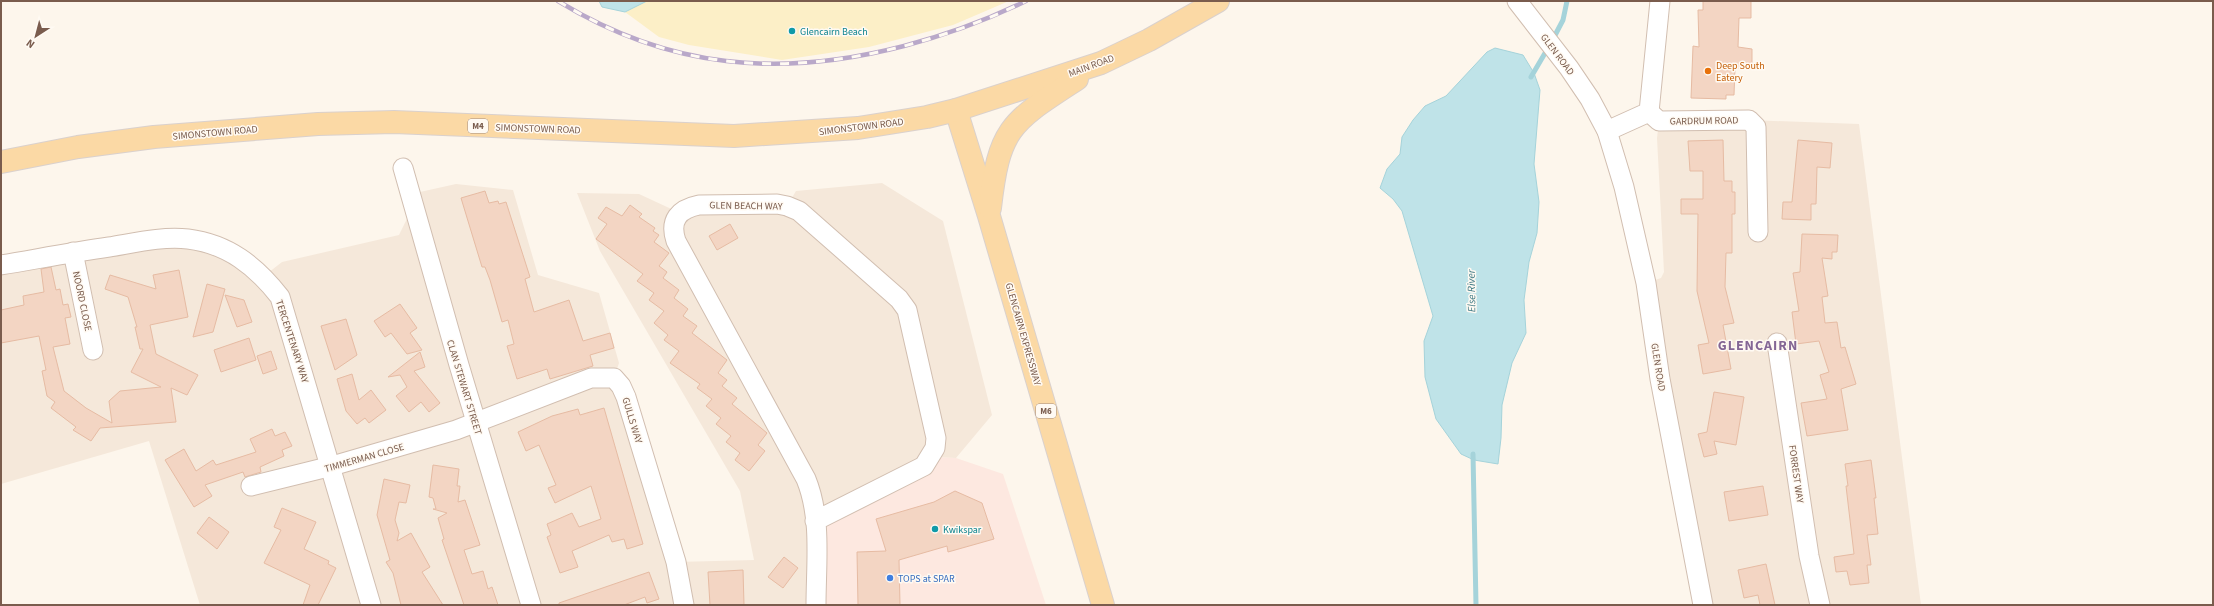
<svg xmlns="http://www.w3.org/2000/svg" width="2214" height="606" font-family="'Source Sans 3',sans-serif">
<rect width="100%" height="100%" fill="#fdf6ec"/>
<g fill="#f5e8da">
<path d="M1749 120 1859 124 1921 605H1703L1646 283 1661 278 1664 272 1657 138 1659 121Z"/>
<path d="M882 183 943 221 992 415 956 458 931 457 816 605H200L149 441 1 484V265L188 239 264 276 282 262 399 235 420 192 456 184 513 190 538 275 599 293 619 363 614 378 676 562 754 560 740 491 600 251 577 193 639 194 680 213 787 206 796 191Z"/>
</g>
<path fill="#fde8e0" d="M931 457 956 458 1003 474 1046 605H816L815 521Z"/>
<path fill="#fcefc7" d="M647 1H1009L953 25 869 47 782 60 689 45 659 37 625 12Z"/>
<g fill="#bfe3e8" stroke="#a5d3da">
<path d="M599 1H647L625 12 602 7Z"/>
<path d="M1495 48 1523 55 1534 73 1540 90 1534 164 1539 202 1537 233 1529 262 1524 300 1526 333 1512 363 1502 405 1501 438 1498 464 1474 460 1461 454 1436 419 1425 377 1424 341 1433 316 1402 211 1393 199 1380 188 1387 169 1400 154 1402 137 1413 120 1425 106 1446 96 1487 52Z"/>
</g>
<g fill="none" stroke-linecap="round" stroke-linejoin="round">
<g stroke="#a5d3da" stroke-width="5">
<path d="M1552 41 1563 20 1567 1"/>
<path d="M1531 77 1548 48"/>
<path d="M1473 454 1476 605"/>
</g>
</g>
<g fill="#f3d5c3" stroke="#e6bba3">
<path d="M1703 1H1751V18H1739L1738 47 1752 49V68H1735L1734 95H1726V99L1691 98 1693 46 1699 47 1698 10H1703Z"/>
<path d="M1723 140 1724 181H1732V192H1735V214H1732V253H1726L1725 287 1734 323 1723 325 1731 369 1703 374 1698 345 1709 343 1697 291 1698 214H1681V199H1703V171H1690L1688 141Z"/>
<path d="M1798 140 1832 143 1830 168 1817 167 1816 204H1811V220L1782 219 1783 202H1792Z"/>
<path d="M485 191 489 203 498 201 499 204 506 202 530 277 525 279 534 312 569 300 583 341 610 333 614 348 590 355 593 366 550 379 547 369 517 379 507 346 514 344 508 320 502 322 490 280 485 267H482L461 198Z"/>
<path d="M630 205 642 214 639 217 655 228 653 231 659 235 654 242 669 253 659 266 667 272 663 278 679 290 674 298 688 309 683 316 697 326 692 333 727 360 718 373 727 380 722 386 737 398 732 404 767 433 758 445 765 451 749 471 735 460 740 453 726 442 731 436 716 424 721 418 706 406 712 399 697 388 700 384 670 363 679 351 664 340 668 335 654 323 664 311 649 300 654 293 637 281 643 274 596 239 607 224 598 218 606 207 622 216Z"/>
<path d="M730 224 738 238 717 250 709 236Z"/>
<path d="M1802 234 1838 235 1837 252H1832V259L1822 258 1828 296 1822 297 1825 323 1837 322 1841 348 1845 347 1856 384 1841 389 1848 430 1807 436 1801 403 1827 399 1820 375 1829 372 1819 341 1796 344 1792 312 1799 311 1793 273 1800 272Z"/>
<path d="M51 267 56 290 60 289 63 305 68 304 71 317 65 318 70 344 53 347 64 391 86 408 112 423 109 401 120 391 161 387 131 372 143 349H140L135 327H137L128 297 105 289 110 275 156 289 153 275 179 270 188 317 150 325 156 354 198 375 187 395 171 388 176 422 100 428 91 441 73 430 76 427 51 408 55 402 47 396 42 371 46 370 39 336 1 343V310L24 305 23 296 44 292 41 269Z"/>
<path d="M207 284 225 289 213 332 193 337Z"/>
<path d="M225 295 244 300 252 322 237 327Z"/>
<path d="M400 304 417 328 410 333 422 350 407 354 391 333 385 337 374 321Z"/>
<path d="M346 319 357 355 335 370 321 326Z"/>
<path d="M249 338 256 360 221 372 214 350Z"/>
<path d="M271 351 277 369 263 374 257 356Z"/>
<path d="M420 352 425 367 414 371 440 403 429 412 421 402 409 412 396 396 407 387 400 375 388 377Z"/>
<path d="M352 374 359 400 371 390 386 410 369 423 365 418 357 424 346 411 337 379Z"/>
<path d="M1714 392 1744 397 1736 445 1714 441 1717 454 1704 457 1698 434 1707 432Z"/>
<path d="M604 408 643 544 627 549 624 539 612 542 609 535 572 551 578 567 560 573 547 537 551 535 547 524 572 513 579 527 601 519 591 486 555 503 548 488 556 485 539 445 526 451 518 432 552 416 578 409 580 415Z"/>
<path d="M272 429 275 436 285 432 292 446 282 450 284 456 260 467 261 472 245 477 243 472 205 485 212 496 194 507 165 460 184 449 196 471 213 460 216 465 256 452 250 439Z"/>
<path d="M1871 460 1876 498H1874L1878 534 1867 535 1871 565H1867L1869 583 1850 585 1847 571 1836 572 1834 557 1854 554 1846 486H1848L1845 464Z"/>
<path d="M433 465 459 469 457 486H460L458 502 465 500 480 545 464 550 472 574 483 571 488 589 492 587 498 605H464L442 540 444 539 438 518 447 513 433 509H436L433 498 429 497Z"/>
<path d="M384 479 410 485 406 503 399 502 395 520 399 533 397 541 411 533 430 567 422 572 443 605H401L393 573 386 562 390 560 377 515Z"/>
<path d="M1763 486 1768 515 1729 521 1724 492Z"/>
<path d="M955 491 982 503 994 539 948 552 947 546 899 560 900 605H858L857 552 886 551 876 519 934 502Z"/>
<path d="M282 508 316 522 304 549 329 561 328 564 336 568 318 605H303L310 585 264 563 281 530 274 527Z"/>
<path d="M209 517 229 532 217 549 197 533Z"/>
<path d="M784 557 798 568 783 588 768 577Z"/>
<path d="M1766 564 1775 605H1760L1758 595 1744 598 1738 570Z"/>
<path d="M743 570 744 605H710L708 572Z"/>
<path d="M649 572 659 599 647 603 645 597 624 605H559V603Z"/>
</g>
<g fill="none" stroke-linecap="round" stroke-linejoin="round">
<g stroke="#d1beb0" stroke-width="21">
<g id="minor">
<path d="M1517 1 1569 68 1590 99 1607 131 1624 187 1646 283 1660 379 1703 605"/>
<path d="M1649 112 1659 121 1749 120 1756 127 1758 232"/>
<path d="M1607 131 1649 112 1660 1"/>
<path d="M403 168 459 365 531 605"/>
<path d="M73 252 93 350"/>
<path d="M1 265C37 259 73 252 109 247 134 243 162 236 188 239 228 244 256 266 280 297L371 605"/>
<path d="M1777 343 1809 556 1820 605"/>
<path d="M251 486 332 466 456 430 591 378H614L621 386 626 397 676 562 684 605"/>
<path d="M815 521 924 466 935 448 936 438 907 310 899 299 799 211 787 206 777 204 699 205C679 209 669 220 676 241L806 479C822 518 816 564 816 605"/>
</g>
</g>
<g stroke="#dad1cd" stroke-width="24">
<g id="major">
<path d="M956 110 989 216 1103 605"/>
<path d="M1 162 78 147 154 137 318 124 394 122 734 136 858 128 927 117 956 110 1101 63 1149 40 1218 1"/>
<path d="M990 208C999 127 1011 122 1077 79"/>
</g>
</g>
<use href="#minor" stroke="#fff" stroke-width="19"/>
<use href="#major" stroke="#fbd9a5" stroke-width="22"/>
<g stroke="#b9a8c9" stroke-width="4.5">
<path id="rail" d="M558 1C669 69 780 78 904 46 946 35 987 20 1026 1"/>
</g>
<use href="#rail" stroke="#fffaf3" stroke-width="3" stroke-dasharray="9" stroke-linecap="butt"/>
</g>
<g fill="#0f9aa8" stroke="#fffaf3" stroke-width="1.5">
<circle cx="792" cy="31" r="4"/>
<circle cx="935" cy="529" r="4"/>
</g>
<circle fill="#e8710a" stroke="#fffaf3" stroke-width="1.5" cx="1708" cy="71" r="4"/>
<circle fill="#3f7fe0" stroke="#fffaf3" stroke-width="1.5" cx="890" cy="578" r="4"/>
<g text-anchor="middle" stroke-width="3" stroke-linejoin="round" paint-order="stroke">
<g fill="#fffaf3" stroke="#a28b7f" stroke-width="1">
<rect x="468" y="119" width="20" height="14" rx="3"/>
<rect x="1036" y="404" width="20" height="14" rx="3"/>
</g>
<g font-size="9" font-weight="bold" fill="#7a5c4d">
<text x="478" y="129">M4</text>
<text x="1046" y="414">M6</text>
</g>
<g font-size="10" fill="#0d838f" stroke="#fffaf3" text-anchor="start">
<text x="800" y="35">Glencairn Beach</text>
<text x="943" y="533">Kwikspar</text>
</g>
<g font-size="10" fill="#7a5c4d" stroke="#fffaf3">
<text transform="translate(1558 54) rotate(53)" y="4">GLEN ROAD</text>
<text transform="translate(1091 65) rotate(-20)" y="4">MAIN ROAD</text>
<text transform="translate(1704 120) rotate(-1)" y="4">GARDRUM ROAD</text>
<text transform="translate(861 126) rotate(-7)" y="4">SIMONSTOWN ROAD</text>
<text transform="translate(538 128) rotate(2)" y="4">SIMONSTOWN ROAD</text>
<text transform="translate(215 132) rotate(-5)" y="4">SIMONSTOWN ROAD</text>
<text transform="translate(746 205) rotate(1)" y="4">GLEN BEACH WAY</text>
<text transform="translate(83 301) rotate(78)" y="4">NOORD CLOSE</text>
<text transform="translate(1024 334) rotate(74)" y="4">GLENCAIRN EXPRESSWAY</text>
<text transform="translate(293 341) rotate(72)" y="4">TERCENTENARY WAY</text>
<text transform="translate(1659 367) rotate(81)" y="4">GLEN ROAD</text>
<text transform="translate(465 387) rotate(73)" y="4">CLAN STEWART STREET</text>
<text transform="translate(633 420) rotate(73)" y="4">GULLS WAY</text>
<text transform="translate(364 457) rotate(-16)" y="4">TIMMERMAN CLOSE</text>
<text transform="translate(1797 474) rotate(82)" y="4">FORREST WAY</text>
</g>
<g font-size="10" fill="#c56008" stroke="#fffaf3" text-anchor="start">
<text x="1716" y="69">Deep South<tspan x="1716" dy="12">Eatery</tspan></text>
</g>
<g font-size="10" fill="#366cbe" stroke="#fffaf3" text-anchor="start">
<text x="898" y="582">TOPS at SPAR</text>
</g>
<g font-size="11" font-style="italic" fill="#437c86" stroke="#fffaf3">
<text transform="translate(1471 291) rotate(-91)" y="4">Else River</text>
</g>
<g font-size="14" font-weight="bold" letter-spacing="1" fill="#846695" stroke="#fffaf3">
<text x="1758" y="350">GLENCAIRN</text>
</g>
</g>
<rect width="2214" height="606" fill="none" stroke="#7a5c4d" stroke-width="4"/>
<g transform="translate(36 36) rotate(216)" stroke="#fffaf3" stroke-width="3" paint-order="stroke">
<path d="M0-3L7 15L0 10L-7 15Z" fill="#7a5c4d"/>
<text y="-6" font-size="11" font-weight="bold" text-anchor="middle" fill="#7a5c4d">N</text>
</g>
</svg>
